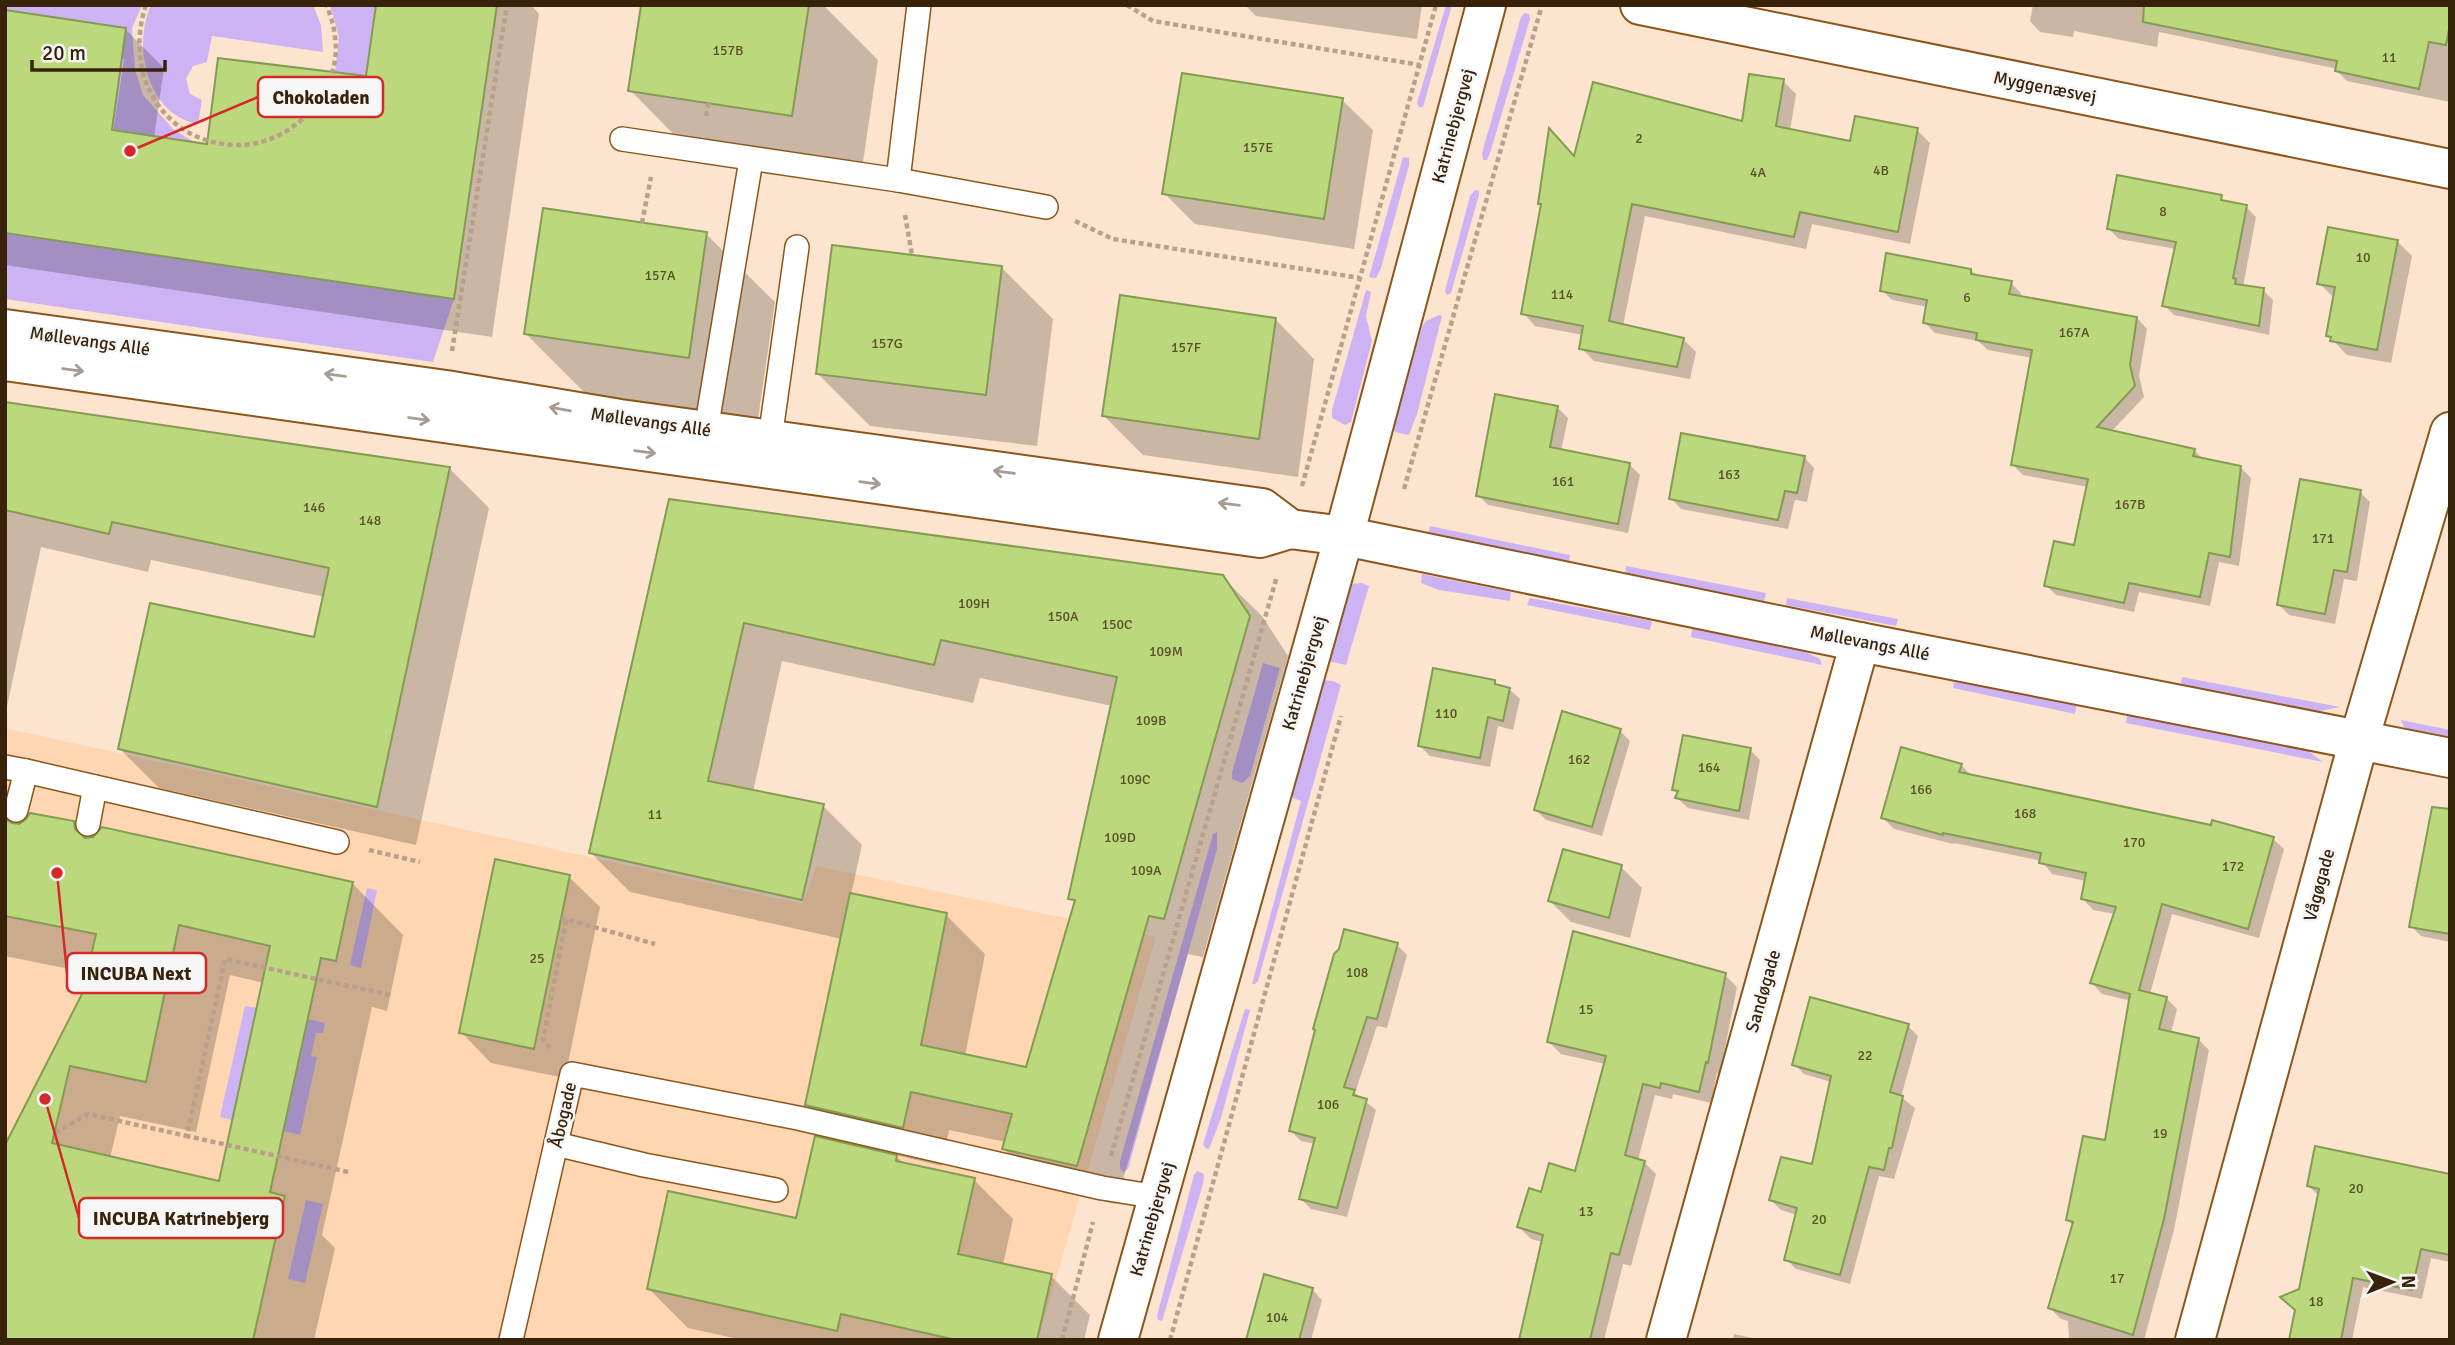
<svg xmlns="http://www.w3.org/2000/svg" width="2455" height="1345" font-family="Signika,sans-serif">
<rect width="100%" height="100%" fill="#fde4ce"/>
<path fill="#fed6b1" d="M5 728 803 904 816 866 1156 937 1038 1340H5Z"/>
<g fill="#ceb3f4">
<path d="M5 5H142L132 28 135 70 143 95 173 129 194 142 112 130 126 28 5 10Z"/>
<path d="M151 5H313L321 25 323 52 212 36 207 62 193 66 186 79 190 94 202 100 198 124C147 115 132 46 151 5Z"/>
<path d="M330 5H376L353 165 324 101 335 72 339 37Z"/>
<path d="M1446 5H1452L1423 107H1419L1417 103Z"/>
<path d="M1525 13 1529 14 1530 19 1490 153 1487 160H1483L1482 153 1521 17Z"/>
<path d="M1403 157 1409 158V165L1381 268 1376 278 1369 277Z"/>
<path d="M1475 190 1479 191V195L1451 293 1447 295 1445 291 1470 196Z"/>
<path d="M5 233 454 299 433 362 5 299Z"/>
<path d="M1366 290 1371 292 1366 316 1372 341 1351 422 1345 425 1332 418V410Z"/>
<path d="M1439 315 1442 316 1417 414 1409 435 1395 432 1392 428 1422 327 1426 321Z"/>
<path d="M1430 526 1570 555 1569 563 1427 540Z"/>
<path d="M1626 566 1766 593 1764 601 1625 574Z"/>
<path d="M1422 574 1511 592 1510 601 1439 590 1421 583Z"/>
<path d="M1362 583 1369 586 1346 665 1328 661 1350 584Z"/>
<path d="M1530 598 1652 621 1650 630 1527 605Z"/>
<path d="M1787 598 1898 619 1896 626 1786 605Z"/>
<path d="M1692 628 1798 648 1820 659 1822 665 1691 637Z"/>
<path d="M1263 663 1280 668 1250 776 1242 783 1232 779V772Z"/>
<path d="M2182 677 2340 707 2320 711 2181 685Z"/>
<path d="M1323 680 1333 681 1341 685 1258 981 1255 984H1252L1301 801 1293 798 1290 792Z"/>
<path d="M1954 682 2077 704 2075 714 1953 688Z"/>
<path d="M2127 714 2308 751 2323 762 2126 723Z"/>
<path d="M2401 720 2450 730V737L2410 730 2404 727Z"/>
<path d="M1217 832V849L1128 1169 1123 1172 1120 1168V1161L1213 834Z"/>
<path d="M367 888 377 890 361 968 350 965Z"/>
<path d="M245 1006 257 1008 232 1120 220 1117Z"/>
<path d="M1245 1009 1250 1010 1221 1118 1209 1149 1205 1148 1203 1144Z"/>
<path d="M308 1019 325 1023 323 1033H316L311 1056 317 1057 300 1135 283 1131Z"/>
<path d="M1197 1171 1204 1174 1203 1184 1162 1321 1158 1320 1157 1316 1194 1175Z"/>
<path d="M306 1200 323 1204 305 1283 288 1279Z"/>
</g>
<g fill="#0003" fill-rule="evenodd">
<path d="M378 5H531L539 14 492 337 5 265V12L126 30 164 68 154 138 209 146 367 78ZM120 59H124L112 139 109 138Z"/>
<path d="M643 5H823L878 60 860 183 698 159 630 90Z"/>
<path d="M1245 5H1422L1417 39 1256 16Z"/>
<path d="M2033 5H2450V102L2347 81 2337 71 2338 69 2159 32 2157 47 2074 31 2073 37 2040 32 2030 21Z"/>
<path d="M1783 81 1796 94 1790 131 1852 143 1917 130 1930 143 1910 244 1812 224 1806 249 1645 216 1623 326 1683 339 1696 352 1690 379 1594 361 1581 348 1583 335 1535 326 1523 313 1542 206 1540 203 1575 158 1743 124Z"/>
<path d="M1342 100 1373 130 1354 249 1195 224 1164 193Z"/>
<path d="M2221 197 2227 203 2246 207 2256 217 2243 287 2263 290 2273 300 2269 335 2174 315 2164 305 2176 249 2119 239 2109 229Z"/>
<path d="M706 234 775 302 757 426 594 402 526 334Z"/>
<path d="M2397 241 2412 256 2391 363 2347 355 2328 335 2334 298 2319 283Z"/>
<path d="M1001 267 1053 319 1037 446 870 426 818 374Z"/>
<path d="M1971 270 1977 276 2011 283 2021 293 2020 298 2137 318 2147 329 2139 376 2144 397 2111 432 2194 450 2204 460 2240 467 2251 478 2239 566 2219 562 2210 606 2139 592 2134 612 2056 595 2046 585 2075 547 2088 487 2023 475 2013 465 2033 358 1988 350 1978 341 1935 333 1925 323 1927 307 1892 300 1882 290Z"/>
<path d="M1275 319 1314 359 1298 477 1143 455 1104 416Z"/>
<path d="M5 404 450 469 489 508 416 845 159 788 120 749 316 639 325 597 151 560 148 572 41 547 5 716Z"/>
<path d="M1558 408 1568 418 1561 451 1630 465 1640 475 1628 533 1488 505 1478 495Z"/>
<path d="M1804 457 1814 468 1807 502 1795 500 1788 529 1681 509 1671 498Z"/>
<path d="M2360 492 2370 502 2357 581 2344 579 2335 624 2289 615 2279 605Z"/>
<path d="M670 501 1222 577 1262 616 1288 656 1203 957 1188 954 1116 1204 1043 1188 1004 1149 1006 1142 949 1130 942 1166 895 1155 904 1164 974 1180 1013 1219 1003 1265 1051 1276 1090 1315 1084 1340H743L688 1328 649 1289 797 1220 847 1146 806 1105 842 939 630 892 591 853ZM782 661 973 703 980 678 1112 706 1070 898 1076 904 1027 1069 965 1056 985 954 946 915 851 895 862 845 823 806 753 792Z"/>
<path d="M1494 682 1499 687 1509 689 1520 699 1513 730 1498 726 1490 767 1430 756 1420 746Z"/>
<path d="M1620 731 1630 741 1602 836 1546 820 1536 810Z"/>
<path d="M1750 750 1760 760 1749 820 1688 808 1677 798 1679 794 1674 790Z"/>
<path d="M1961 765 1972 776 2273 839 2284 849 2259 938 2172 914 2150 994 2166 998 2177 1009 2171 1033 2198 1039 2209 1050 2174 1230 2144 1340H2069L2068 1321 2061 1319 2050 1308 2073 1225 2068 1220 2106 1142 2131 1001 2102 994 2092 983 2115 914 2093 910 2083 899 2086 881 2052 874 2042 861 1954 843 1953 844 1894 829 1883 818Z"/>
<path d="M5 813 17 824 27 822 73 823 89 839 353 884 403 935 387 1011 372 1007 322 1235 335 1248 314 1340H5V1137L11 1138 85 992 89 973 5 956ZM230 975 264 983 220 1183 110 1158 120 1116 196 1132Z"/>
<path d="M1621 867 1642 888 1630 938 1571 922 1550 901Z"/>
<path d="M569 877 600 907 565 1078 491 1063 461 1032Z"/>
<path d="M2450 878V942L2421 936 2411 926Z"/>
<path d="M1397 945 1407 955 1387 1028 1377 1026 1355 1093 1376 1110 1347 1217 1311 1209 1301 1199 1315 1144 1301 1141 1291 1131Z"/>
<path d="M1725 975 1737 987 1720 1074 1717 1073 1711 1103 1673 1094 1672 1099 1655 1095 1638 1160 1644 1162 1656 1174 1631 1266 1623 1264 1604 1340H1521L1543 1242 1531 1239 1519 1227 1542 1194 1577 1173 1605 1064 1561 1054 1549 1042Z"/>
<path d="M1908 1026 1918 1036 1901 1097 1915 1108 1894 1179 1879 1176 1850 1284 1796 1269 1786 1259 1797 1215 1781 1210 1771 1200 1813 1167 1831 1082 1804 1074 1794 1064Z"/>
<path d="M2450 1175V1262L2431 1258 2422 1299 2363 1287 2352 1340H2291L2319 1196 2309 1186Z"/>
<path d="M1312 1289 1322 1300 1311 1340H1248Z"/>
<path d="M1734 1334 1761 1340H1733Z"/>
</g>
<g fill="#bbd87d" stroke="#849b53" stroke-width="2" fill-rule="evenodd">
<path d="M376 5H497L454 299 5 233V10L126 28 112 130 207 144 218 58 366 76Z"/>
<path d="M641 5H809L792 116 628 91Z"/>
<path d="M2144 5H2450V24L2446 45 2429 42 2419 89 2335 71 2337 61 2143 22Z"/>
<path d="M1182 73 1343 98 1324 219 1162 194Z"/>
<path d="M1749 74 1784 79 1776 126 1850 141 1855 116 1918 128 1898 232 1800 212 1794 237 1632 204 1609 321 1684 338 1677 367 1579 349 1583 326 1521 314 1541 204H1538L1549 128 1574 156 1593 82 1742 121Z"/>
<path d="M2117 175 2222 195 2221 200 2247 205 2233 278 2236 279 2235 284 2264 288 2259 326 2162 306 2176 242 2107 229Z"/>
<path d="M543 208 707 232 689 358 524 334Z"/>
<path d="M2328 227 2398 240 2377 350 2330 341 2331 337 2326 336 2335 287 2317 284Z"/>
<path d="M832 245 1002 266 986 395 816 374Z"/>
<path d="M1886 253 1971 269V274L2012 281 2009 294 2137 317 2130 365 2135 386 2097 427 2195 449 2193 456 2241 466 2230 557 2209 553 2200 597 2129 583 2124 603 2044 586 2054 541 2074 545 2088 479 2011 465 2032 350 1976 340 1977 333 1923 323 1927 300 1880 291Z"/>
<path d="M1120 295 1276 318 1259 439 1102 416Z"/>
<path d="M1495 394 1558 406 1550 447 1630 463 1618 524 1476 496Z"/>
<path d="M5 402 450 467 377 807 118 749 150 603 314 637 329 568 112 522 109 534 5 510Z"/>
<path d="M1681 433 1805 456 1797 493 1785 491 1778 520 1669 499Z"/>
<path d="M2300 479 2361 490 2347 572 2334 570 2325 614 2277 605Z"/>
<path d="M669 499 1223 575 1250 616 1164 919 1149 916 1077 1166 1002 1149 1012 1114 911 1092 903 1128 805 1105 850 893 947 913 921 1045 1026 1067 1075 900 1068 899 1117 677 941 640 934 665 744 623 708 781 824 804 802 900 589 853Z"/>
<path d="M1433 668 1495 680V684L1510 688 1503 721 1488 717 1480 758 1418 746Z"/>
<path d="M1562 711 1621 729 1592 827 1534 810Z"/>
<path d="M1683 735 1751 748 1739 811 1675 798 1678 791 1672 790Z"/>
<path d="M1901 747 1962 764 1959 772 2211 825 2212 820 2274 837 2248 929 2162 904 2139 990 2167 997 2159 1029 2199 1038 2164 1219 2133 1335 2048 1308 2073 1222 2066 1220 2083 1136 2105 1140 2130 994 2090 983 2116 907 2081 899 2086 873 2039 863 2041 853 1943 833V835L1881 818Z"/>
<path d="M2432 807 2450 809V934L2409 927Z"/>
<path d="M30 813 74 821 75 829 85 838 93 837 102 827 353 882 336 961 321 958 270 1192 285 1196 253 1340H5V1145L83 992 96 934 5 916V819L12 823 19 824 26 819ZM179 925 270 946 219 1181 52 1143 70 1066 146 1082Z"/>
<path d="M1563 849 1622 865 1609 918 1548 901Z"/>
<path d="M495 859 570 875 534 1049 459 1033Z"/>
<path d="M1344 929 1398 943 1377 1019 1367 1017 1344 1087 1355 1090 1353 1095 1367 1099 1337 1208 1299 1199 1315 1138 1289 1131 1315 1030 1313 1029 1334 954 1339 949Z"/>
<path d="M1573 931 1726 973 1708 1063 1706 1062 1699 1092 1661 1083 1660 1088 1643 1084 1625 1155 1645 1161 1619 1255 1611 1253 1590 1340H1519L1543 1235 1517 1227 1529 1188 1541 1192 1549 1163 1575 1171 1606 1056 1547 1042Z"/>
<path d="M1810 997 1909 1024 1890 1092 1903 1096 1892 1148H1889L1884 1170 1869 1167 1840 1275 1784 1260 1797 1208 1769 1200 1781 1157 1812 1164 1831 1076 1792 1065Z"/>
<path d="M815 1136 897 1155 896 1161 975 1178 958 1254 1052 1274 1037 1340H956L841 1314 837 1331 647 1289 668 1191 796 1218Z"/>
<path d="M2315 1146 2450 1174V1255L2421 1249 2412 1290 2353 1278 2341 1340H2289L2295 1310 2280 1297 2299 1289 2319 1189 2307 1186Z"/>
<path d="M1264 1274 1313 1288 1299 1340H1246Z"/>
</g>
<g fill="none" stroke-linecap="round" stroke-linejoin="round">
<g stroke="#8b561b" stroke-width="26">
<g id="lane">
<path d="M622 139 898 180 1046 207"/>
<path d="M898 180 919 5"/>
<path d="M706 430 751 160"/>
<path d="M770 439 797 247"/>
<path d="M5 767 26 771 16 810"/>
<path d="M26 771 95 787 88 824"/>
<path d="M95 787 337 842"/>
<path d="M556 1144 644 1165 776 1190"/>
<path d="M511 1340 572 1074 798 1118 1102 1188 1158 1197"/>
</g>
</g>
<g stroke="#8b561b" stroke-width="42">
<g id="street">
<path d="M1640 5 2450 169"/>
<path d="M5 329 446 390 620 419 1262 508 1290 529"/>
<path d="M5 361 1260 538 1290 529 1344 536 1860 642 2450 758"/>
<path d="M1666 1340 1860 642"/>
<path d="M2195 1340 2359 740 2450 432"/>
</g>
</g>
<g stroke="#8b561b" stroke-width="42">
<path id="secondary" d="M1118 1340 1344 536 1486 5"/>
</g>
<g stroke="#b9a08a" stroke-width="4.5" stroke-dasharray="5 3.5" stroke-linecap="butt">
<path d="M146 5C123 72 162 144 237 145 292 146 343 92 335 36 334 26 330 15 327 5"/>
<path d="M1127 5 1153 21 1420 65"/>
<path d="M706 116 708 103"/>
<path d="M905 215 912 255"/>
<path d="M1075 221 1113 239 1360 278"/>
<path d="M642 223 651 177"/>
<path d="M452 351 507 5"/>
<path d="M1302 486 1436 5"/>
<path d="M1404 489 1542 5"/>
<path d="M369 850 420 862"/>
<path d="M561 918 655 944"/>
<path d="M550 1048 543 1040 566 920"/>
<path d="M55 1133 88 1114 187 1136"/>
<path d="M1111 1156 1277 576"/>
<path d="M348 1172 187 1136 225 959 390 995"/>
<path d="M1062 1340 1093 1222"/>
<path d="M1170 1340 1341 716"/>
</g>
<use href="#lane" stroke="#fff" stroke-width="23"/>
<use href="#street" stroke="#fff" stroke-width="38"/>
<use href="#secondary" stroke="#fff" stroke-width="38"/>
</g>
<defs><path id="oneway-shaft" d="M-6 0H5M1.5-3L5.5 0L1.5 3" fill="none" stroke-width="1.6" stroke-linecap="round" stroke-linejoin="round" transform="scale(1.75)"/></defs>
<g stroke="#a69c91">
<use href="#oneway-shaft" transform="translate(73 370) rotate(8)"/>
<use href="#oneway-shaft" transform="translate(335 375) rotate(-173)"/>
<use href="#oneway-shaft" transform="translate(560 409) rotate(-170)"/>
<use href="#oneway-shaft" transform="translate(419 419) rotate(8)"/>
<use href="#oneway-shaft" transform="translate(645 452) rotate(8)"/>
<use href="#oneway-shaft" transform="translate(1004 472) rotate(-172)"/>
<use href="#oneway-shaft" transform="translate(870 483) rotate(8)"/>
<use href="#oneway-shaft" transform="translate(1229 504) rotate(-172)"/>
</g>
<g text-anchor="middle" stroke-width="5" stroke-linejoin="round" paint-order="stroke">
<g font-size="14" fill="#5a5027">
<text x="728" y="55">157B</text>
<text x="2389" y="62">11</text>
<text x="1639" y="143">2</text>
<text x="1258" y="152">157E</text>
<text x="1881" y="175">4B</text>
<text x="1758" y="177">4A</text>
<text x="2163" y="216">8</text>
<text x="2363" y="262">10</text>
<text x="660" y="280">157A</text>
<text x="1562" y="299">114</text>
<text x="1967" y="302">6</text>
<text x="2074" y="337">167A</text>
<text x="887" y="348">157G</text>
<text x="1186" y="352">157F</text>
<text x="1729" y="479">163</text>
<text x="1563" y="486">161</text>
<text x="2130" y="509">167B</text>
<text x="314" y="512">146</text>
<text x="370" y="525">148</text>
<text x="2323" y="543">171</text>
<text x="974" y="608">109H</text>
<text x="1063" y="621">150A</text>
<text x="1117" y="629">150C</text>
<text x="1166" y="656">109M</text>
<text x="1446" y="718">110</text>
<text x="1151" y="725">109B</text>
<text x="1579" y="764">162</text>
<text x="1709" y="772">164</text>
<text x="1135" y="784">109C</text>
<text x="1921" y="794">166</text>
<text x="2025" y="818">168</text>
<text x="655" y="819">11</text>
<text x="1120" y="842">109D</text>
<text x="2134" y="847">170</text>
<text x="2233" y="871">172</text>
<text x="1146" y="875">109A</text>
<text x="537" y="963">25</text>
<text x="1357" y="977">108</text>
<text x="1586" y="1014">15</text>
<text x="1865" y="1060">22</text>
<text x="1328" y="1109">106</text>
<text x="2160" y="1138">19</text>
<text x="2356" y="1193">20</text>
<text x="1586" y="1216">13</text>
<text x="1819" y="1224">20</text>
<text x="2117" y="1283">17</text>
<text x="2316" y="1306">18</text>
<text x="1277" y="1322">104</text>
</g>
<g font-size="18" fill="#39220a" stroke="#f6f6f6">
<text transform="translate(2045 87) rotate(11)" y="6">Myggenæsvej</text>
<text transform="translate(1453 126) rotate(-75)" y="6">Katrinebjergvej</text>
<text transform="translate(90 341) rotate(8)" y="6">Møllevangs Allé</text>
<text transform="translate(651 422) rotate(8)" y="6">Møllevangs Allé</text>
<text transform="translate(1870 643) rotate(11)" y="6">Møllevangs Allé</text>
<text transform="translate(1304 673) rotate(-74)" y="6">Katrinebjergvej</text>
<text transform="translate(2319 885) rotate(-75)" y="6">Vågøgade</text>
<text transform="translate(1763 991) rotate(-74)" y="6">Sandøgade</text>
<text transform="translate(563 1115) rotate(-77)" y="6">Åbogade</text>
<text transform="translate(1152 1219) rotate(-74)" y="6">Katrinebjergvej</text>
</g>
</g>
<path fill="none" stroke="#d62828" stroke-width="2.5" d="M130 151L258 97M57 873L67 973M45 1099L79 1218"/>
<g fill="#d62828" stroke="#f6f6f6" stroke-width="2.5">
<circle cx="130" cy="151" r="7"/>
<circle cx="57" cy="873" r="7"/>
<circle cx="45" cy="1099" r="7"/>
</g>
<g fill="#f6f6f6" stroke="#d62828" stroke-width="2.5">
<rect x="258" y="77" width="125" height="40" rx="7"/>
<rect x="67" y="953" width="139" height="40" rx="7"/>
<rect x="79" y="1198" width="204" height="40" rx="7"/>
</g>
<g font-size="19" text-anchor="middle" font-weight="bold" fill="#39220a">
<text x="321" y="104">Chokoladen</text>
<text x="136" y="980">INCUBA Next</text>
<text x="181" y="1225">INCUBA Katrinebjerg</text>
</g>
<rect width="2455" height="1345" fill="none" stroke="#39220a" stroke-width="14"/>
<g transform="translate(2392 1282) rotate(89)" stroke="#f6f6f6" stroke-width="5" paint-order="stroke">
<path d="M0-5L12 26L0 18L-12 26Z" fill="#39220a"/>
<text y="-10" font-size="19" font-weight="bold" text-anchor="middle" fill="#39220a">N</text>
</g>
<path d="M32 60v10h133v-10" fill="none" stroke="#39220a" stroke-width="3.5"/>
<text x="42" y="60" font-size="21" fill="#39220a" stroke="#f6f6f6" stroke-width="5" paint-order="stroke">20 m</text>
</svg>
